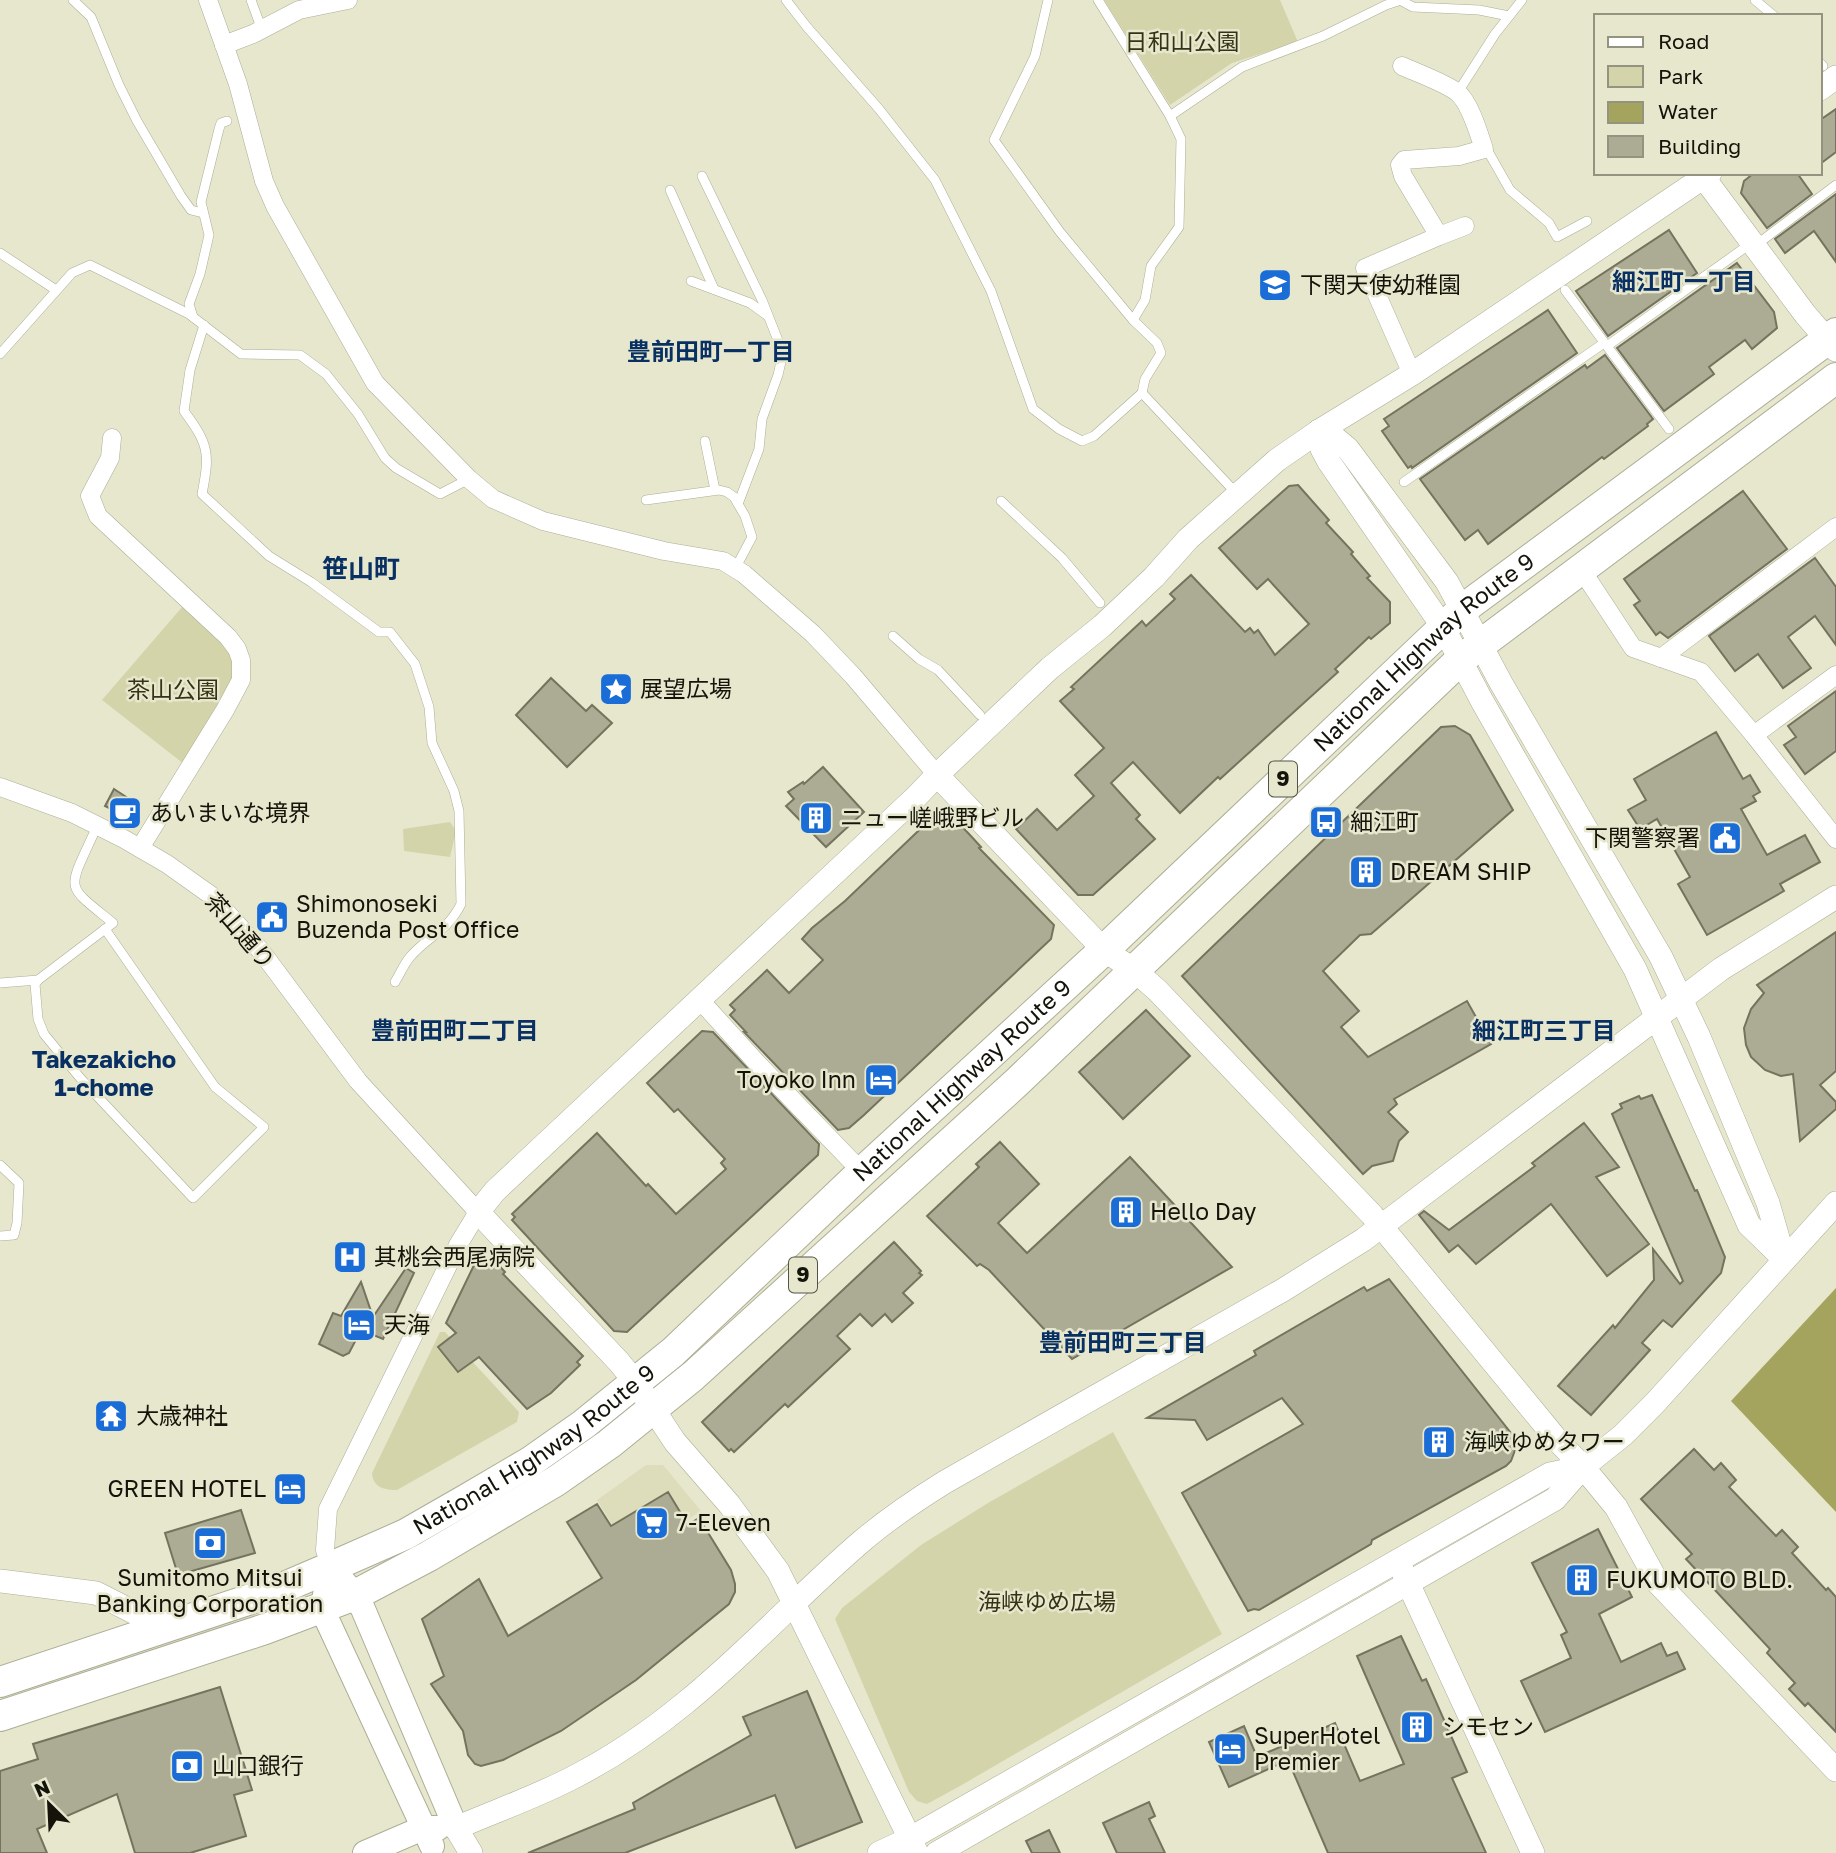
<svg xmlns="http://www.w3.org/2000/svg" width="1836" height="1853" font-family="'Golos Text','Noto Sans JP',sans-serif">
<rect width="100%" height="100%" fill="#e7e7ce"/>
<path fill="#ddddbc" d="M646 1465H663L701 1511 631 1555 597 1500Z"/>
<g fill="#d4d4ab">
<path d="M1104 0H1280L1298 42 1232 63 1170 105Z"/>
<path d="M183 606 224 644 232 655 234 677 184 764 102 700Z"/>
<path d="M450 822 456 831 450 857 404 851 403 829Z"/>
<path d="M440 1332H445L519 1412 517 1422 397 1490C385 1490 373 1488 372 1473Z"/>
<path d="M1113 1432 1222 1634 960 1786 927 1804 917 1801 909 1792 835 1619 842 1608 921 1545 988 1503Z"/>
</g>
<path fill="#a5a45f" d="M1836 1288V1512L1731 1401Z"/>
<g fill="#acac94" stroke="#74745e" stroke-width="2">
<path d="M1836 109V152L1820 164V120Z"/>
<path d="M1754 173H1797L1812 194 1767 228 1741 193 1744 181Z"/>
<path d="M1836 194V262L1814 231 1785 253 1775 239Z"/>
<path d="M1669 230 1697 273 1608 336 1576 291Z"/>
<path d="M1737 263 1774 312 1777 328 1752 349 1745 340 1709 367 1714 374 1664 411 1617 348Z"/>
<path d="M1548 310 1577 353 1412 468 1411 466 1408 468 1382 431 1389 426 1384 419Z"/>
<path d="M1605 355 1653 419 1647 424 1648 426 1604 459 1602 457 1488 544 1478 530 1465 540 1420 479 1585 365 1587 368Z"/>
<path d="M1298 485 1329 520 1326 523 1353 552 1351 554 1370 576 1367 578 1390 602V623L1371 639 1369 637 1335 669 1338 672 1220 779 1218 777 1180 813 1133 762 1111 783 1140 815 1136 819 1155 839 1093 895H1078L1016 829 1037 809 1057 830 1094 796 1075 775 1104 748 1060 701 1074 689 1071 687 1142 621 1146 626 1175 599 1170 594 1191 575 1245 632 1250 628 1254 633 1258 630 1275 655 1309 624 1268 579 1257 589 1219 548 1289 486Z"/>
<path d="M1743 491 1787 549 1668 638 1660 632 1656 635 1634 605 1640 601 1624 579Z"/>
<path d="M1815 558 1836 587V645L1815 616 1788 637 1811 668 1783 688 1758 654 1735 671 1709 636Z"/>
<path d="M551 678 586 711 592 705 612 723 567 767 516 715Z"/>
<path d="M1836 691V751L1805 774 1784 745 1796 737 1788 726Z"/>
<path d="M1455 726 1470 735 1513 810 1371 934 1360 935 1323 971 1359 1011 1341 1027 1368 1057 1467 1001 1491 1044 1394 1099 1397 1104 1388 1112 1408 1132 1399 1141 1393 1161 1372 1166 1363 1174 1182 976 1441 727Z"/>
<path d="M1716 732 1743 779 1750 775 1760 792 1753 796 1756 801 1741 809 1767 855 1805 835 1820 862 1780 884 1784 891 1707 935 1678 884 1690 877 1657 819 1640 829 1628 810 1646 800 1634 779Z"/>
<path d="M823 767 864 812 826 847 786 806 794 799 788 792 803 782 804 784Z"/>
<path d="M114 789 137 804 129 818 105 806Z"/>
<path d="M953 812 959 819 957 821 981 847 979 848 1054 925 1051 939 864 1115 849 1128 838 1130 744 1032H746L730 1015 735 1010 730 1005 767 970 789 993 823 960 802 939 812 928 845 901 937 813Z"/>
<path d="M1836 932V1071L1820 1085 1836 1102V1109L1800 1141 1793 1074 1781 1076 1765 1070 1751 1057 1746 1045 1744 1028 1751 1009 1764 993 1757 985Z"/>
<path d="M1146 1010 1190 1056 1123 1119 1079 1072Z"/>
<path d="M702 1031 713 1032 819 1144 818 1155 627 1332 614 1331 512 1220 515 1217 512 1214 597 1133 646 1186 648 1184 676 1214 726 1169 721 1163 725 1159 678 1109 674 1112 647 1083Z"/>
<path d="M1652 1095 1695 1191 1697 1190 1725 1257 1721 1273 1672 1327 1663 1320 1642 1343 1650 1350 1591 1415 1558 1386 1613 1325 1615 1328 1654 1280 1653 1249 1680 1284 1683 1281 1612 1114 1622 1108 1620 1104 1639 1096 1641 1099Z"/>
<path d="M1584 1123 1619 1167 1596 1177 1649 1244 1607 1276 1551 1204 1476 1264 1458 1245 1449 1252 1419 1215 1424 1211 1449 1230 1535 1166 1532 1163Z"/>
<path d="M1000 1142 1039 1184 998 1223 1027 1253 1130 1157 1232 1267 1072 1359 989 1270 980 1264 977 1266 927 1216 979 1167 976 1164Z"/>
<path d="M894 1242 921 1271 919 1273 922 1275 903 1293 913 1303 892 1322 885 1314 872 1326 860 1314 837 1336 850 1349 788 1407 785 1404 734 1452 731 1449 729 1451 702 1422Z"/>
<path d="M492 1258 505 1272 503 1274 583 1356 577 1362 580 1365 551 1393 527 1409 479 1357 458 1372 438 1347 456 1333 446 1323 477 1259Z"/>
<path d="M406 1268 414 1273 383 1339 361 1330 349 1353 343 1356 319 1344 333 1313 341 1316 361 1282 373 1317Z"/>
<path d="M1389 1279 1518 1442 1511 1461 1506 1466 1372 1540 1371 1544 1259 1610 1254 1609 1248 1611 1182 1493 1303 1424 1282 1398 1207 1440 1195 1420 1147 1418 1256 1355 1254 1351 1364 1287 1367 1291Z"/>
<path d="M1694 1449 1714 1470 1721 1463 1736 1480 1729 1487 1776 1536 1782 1530 1798 1547 1792 1553 1826 1590 1828 1588 1836 1597V1732L1808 1703 1805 1706 1789 1689 1795 1683 1767 1653 1770 1649 1686 1559 1692 1554 1641 1499Z"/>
<path d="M668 1492 688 1525 699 1518 731 1570 735 1584V1592L729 1604 636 1680 561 1731 503 1760 481 1766 475 1764 468 1755 463 1731 431 1684 444 1676 422 1619 479 1579 508 1636 602 1578 567 1522 597 1504 611 1526Z"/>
<path d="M241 1510 255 1553 178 1575 165 1533Z"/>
<path d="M1598 1529 1632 1597 1599 1614 1621 1662 1661 1643 1667 1656 1677 1652 1685 1669 1545 1732 1521 1681 1571 1658 1561 1635 1567 1632 1532 1563Z"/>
<path d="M1401 1636 1422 1681 1426 1679 1467 1772 1452 1778 1486 1853H1328L1288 1760 1229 1787 1209 1742 1244 1726 1257 1757 1335 1723 1360 1781 1404 1764 1357 1656Z"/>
<path d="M220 1687 252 1790 234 1795 246 1836 190 1853H135L117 1794 37 1829 47 1853H0V1771L38 1759 33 1744Z"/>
<path d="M807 1691 862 1822 796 1848 775 1795 625 1853H528L635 1809 633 1803 751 1735 743 1717Z"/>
<path d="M1149 1802 1155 1816 1149 1819 1165 1853H1117L1103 1823Z"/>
<path d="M1049 1830 1060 1853H1032L1026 1841Z"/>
</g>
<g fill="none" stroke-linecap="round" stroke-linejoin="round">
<g stroke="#adae96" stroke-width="10">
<g id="service">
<path d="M73 0 91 17 119 85 137 121 181 196 191 210 203 213"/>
<path d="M251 0 262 30"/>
<path d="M786 0 807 27 879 109 935 180 991 291 1033 409 1059 429 1082 441 1094 436 1142 393 1145 379 1161 353 1157 343 1133 320 1060 232 994 140 1035 56 1048 0"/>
<path d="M1098 0 1170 116 1181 139 1179 227 1151 266 1145 300 1133 320"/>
<path d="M1400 0 1413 7 1479 10 1509 16"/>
<path d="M1755 0 1774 16"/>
<path d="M1820 63 1823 66"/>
<path d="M1458 92 1495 34 1522 0"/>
<path d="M1170 116 1242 67 1323 36 1386 5 1401 0"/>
<path d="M1484 149 1489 153 1510 190 1549 223 1557 237 1587 221"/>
<path d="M702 176 762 300 783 353 778 375 762 419 759 449 738 504"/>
<path d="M670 190 714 289"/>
<path d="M1756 245 1836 185"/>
<path d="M0 253 56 290"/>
<path d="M691 281 750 303 768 316"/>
<path d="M1565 290 1669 429"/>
<path d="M193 317 189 304 200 274 209 235 201 202 219 129 221 123 227 121"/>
<path d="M204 325 190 370 184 411C209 445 210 453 202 494L269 556 311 582 379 632H390L415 664 429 707 432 743 454 791 459 811 461 904C447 932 428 936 410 957 404 964 400 974 395 982"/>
<path d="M1607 346 1750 244"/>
<path d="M0 354 72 273 90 265 189 314 241 354 300 355 326 374 358 414 385 458 396 468 440 494 469 479"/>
<path d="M1142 393 1237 494"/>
<path d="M705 441 715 490"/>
<path d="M1404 482 1604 343"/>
<path d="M646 500 719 490 727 492 734 497 745 516 752 537 735 569"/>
<path d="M1001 501 1062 558 1100 603"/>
<path d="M893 636 919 659 938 670 980 715"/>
<path d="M38 980 35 984 38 1019 44 1034 81 1079 193 1198 264 1127 215 1087 105 929"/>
<path d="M0 983 38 980 113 923C65 884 67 892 93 835"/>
<path d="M0 1165 19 1183 17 1223 14 1235 0 1236"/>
</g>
</g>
<g stroke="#adae96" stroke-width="19">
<g id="minor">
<path d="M208 0 238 84 264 181 275 206 375 383 469 479 493 499 543 521 664 551 723 561 744 574 813 634 853 676 937 775"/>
<path d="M224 45 253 34 299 10 348 0"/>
<path d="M1402 66C1415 72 1448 84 1458 93 1470 103 1479 134 1484 149L1459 156 1404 160 1400 165 1403 176 1439 236 1465 226"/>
<path d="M1412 374 1365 268 1439 236"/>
<path d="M112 438 110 458 90 496 98 516 228 637 237 649 241 660V680L225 710 140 848"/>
<path d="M1581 569 1633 648 1701 672 1754 735 1836 839"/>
<path d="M1661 658 1836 527"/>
<path d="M1754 735 1836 675"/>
<path d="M0 787 72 813 124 839 167 864 212 896 261 951 358 1081 478 1212 458 1245 328 1509 325 1550 331 1567"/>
<path d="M699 999 757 1063 862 1172"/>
</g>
</g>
<g stroke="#adae96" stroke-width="24">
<g id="tertiary">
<path d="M1820 89 1836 77"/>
<path d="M1704 178 1805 314 1836 350"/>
<path d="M1319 431 1335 438 1348 449 1447 582 1501 683 1661 957 1699 1037 1768 1203 1784 1259"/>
<path d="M1319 431 1322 449 1329 462 1443 627 1482 701 1635 969 1749 1225 1782 1257"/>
<path d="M937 775 1104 950 1134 970 1157 990 1372 1215 1558 1441 1583 1467 1616 1507 1658 1583 1836 1770"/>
<path d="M1402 1570 1533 1853"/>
<path d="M0 1581 96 1593 165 1628"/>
<path d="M471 1853 456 1828C495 1811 536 1797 574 1777 613 1757 651 1731 685 1703 747 1653 801 1593 862 1541 888 1519 916 1500 945 1482L1283 1290 1363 1240 1721 969 1836 897"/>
<path d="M879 1853 911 1838 1550 1474 1583 1467"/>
<path d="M917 1853 778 1571 729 1504 675 1442 636 1383 619 1362 478 1212 495 1191 917 796 937 775 1050 668 1102 626 1154 577 1188 539 1277 460 1319 431 1412 374 1710 173"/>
<path d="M937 1853 1555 1499 1583 1467 1623 1435 1655 1403 1836 1203"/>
</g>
</g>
<g stroke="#adae96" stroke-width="26">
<g id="secondary">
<path d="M331 1567 322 1609 432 1846"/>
<path d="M343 1581 355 1595 363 1609 456 1828"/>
<path d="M365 1853 423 1828H438"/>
</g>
</g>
<g stroke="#adae96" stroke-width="32">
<g id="trunk">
<path id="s1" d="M0 1682 275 1591 331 1567 406 1534 467 1499 530 1462 584 1424 673 1352 862 1172 1104 950 1463 609 1836 333"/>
<path d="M0 1716 265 1629 355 1595 429 1556 556 1481 609 1444 693 1376 1016 1083 1460 660 1836 378"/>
</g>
</g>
<use href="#service" stroke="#fff" stroke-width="9"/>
<use href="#minor" stroke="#fff" stroke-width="18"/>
<use href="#tertiary" stroke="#fff" stroke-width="23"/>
<use href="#secondary" stroke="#fff" stroke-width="24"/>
<use href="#trunk" stroke="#fff" stroke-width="30"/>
</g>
<defs>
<g id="school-square" transform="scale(1.75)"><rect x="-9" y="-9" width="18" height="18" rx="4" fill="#1a6cd6" stroke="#e7e7ce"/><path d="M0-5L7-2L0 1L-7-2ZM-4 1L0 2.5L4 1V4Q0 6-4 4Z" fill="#fff"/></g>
<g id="sight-square" transform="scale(1.75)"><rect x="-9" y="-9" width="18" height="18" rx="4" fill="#1a6cd6" stroke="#e7e7ce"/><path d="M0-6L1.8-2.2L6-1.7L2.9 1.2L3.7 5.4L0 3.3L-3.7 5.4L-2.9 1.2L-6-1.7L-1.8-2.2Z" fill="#fff"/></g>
<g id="cafe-square" transform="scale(1.75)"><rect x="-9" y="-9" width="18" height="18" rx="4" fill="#1a6cd6" stroke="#e7e7ce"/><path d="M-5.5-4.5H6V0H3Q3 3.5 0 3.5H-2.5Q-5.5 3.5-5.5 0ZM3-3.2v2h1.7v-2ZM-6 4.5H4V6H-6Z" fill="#fff"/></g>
<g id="building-square" transform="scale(1.75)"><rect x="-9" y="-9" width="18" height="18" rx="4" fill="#1a6cd6" stroke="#e7e7ce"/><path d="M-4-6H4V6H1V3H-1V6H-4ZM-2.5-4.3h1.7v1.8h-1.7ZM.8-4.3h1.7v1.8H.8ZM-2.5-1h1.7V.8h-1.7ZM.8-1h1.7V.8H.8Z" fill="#fff"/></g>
<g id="bus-square" transform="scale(1.75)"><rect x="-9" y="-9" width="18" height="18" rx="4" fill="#1a6cd6" stroke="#e7e7ce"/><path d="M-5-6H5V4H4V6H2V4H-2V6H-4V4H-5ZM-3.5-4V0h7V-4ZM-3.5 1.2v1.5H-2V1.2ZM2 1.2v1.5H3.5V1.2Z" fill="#fff"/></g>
<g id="civic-square" transform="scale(1.75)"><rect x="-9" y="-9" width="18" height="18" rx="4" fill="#1a6cd6" stroke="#e7e7ce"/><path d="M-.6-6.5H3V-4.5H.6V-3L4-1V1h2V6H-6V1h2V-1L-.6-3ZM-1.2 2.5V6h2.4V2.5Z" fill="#fff"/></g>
<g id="hotel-square" transform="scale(1.75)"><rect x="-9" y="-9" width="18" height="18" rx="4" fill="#1a6cd6" stroke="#e7e7ce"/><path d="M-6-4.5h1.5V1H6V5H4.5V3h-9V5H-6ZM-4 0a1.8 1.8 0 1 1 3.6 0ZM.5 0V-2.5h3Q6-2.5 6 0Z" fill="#fff"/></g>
<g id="hospital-square" transform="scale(1.75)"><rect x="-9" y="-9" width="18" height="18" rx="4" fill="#1a6cd6" stroke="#e7e7ce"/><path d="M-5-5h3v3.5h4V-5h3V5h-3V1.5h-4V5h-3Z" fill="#fff"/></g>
<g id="temple-square" transform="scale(1.75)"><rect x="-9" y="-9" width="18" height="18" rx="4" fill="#1a6cd6" stroke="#e7e7ce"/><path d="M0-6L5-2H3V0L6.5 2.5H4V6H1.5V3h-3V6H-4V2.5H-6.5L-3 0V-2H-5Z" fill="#fff"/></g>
<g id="supermarket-square" transform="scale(1.75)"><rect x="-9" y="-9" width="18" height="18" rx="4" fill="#1a6cd6" stroke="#e7e7ce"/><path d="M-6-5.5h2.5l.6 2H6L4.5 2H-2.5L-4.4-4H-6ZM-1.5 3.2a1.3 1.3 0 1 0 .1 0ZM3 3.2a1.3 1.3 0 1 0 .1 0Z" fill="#fff"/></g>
<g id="bank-square" transform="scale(1.75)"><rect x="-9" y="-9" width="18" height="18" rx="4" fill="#1a6cd6" stroke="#e7e7ce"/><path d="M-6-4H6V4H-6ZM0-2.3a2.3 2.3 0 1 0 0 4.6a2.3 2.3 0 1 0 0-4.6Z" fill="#fff"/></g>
</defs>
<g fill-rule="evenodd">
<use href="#school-square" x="1275" y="285"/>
<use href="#sight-square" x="616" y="689"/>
<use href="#cafe-square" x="125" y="813"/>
<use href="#building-square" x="816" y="818"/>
<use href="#bus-square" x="1326" y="822"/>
<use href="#civic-square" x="1725" y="838"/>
<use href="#building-square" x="1366" y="872"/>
<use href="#civic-square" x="272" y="917"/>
<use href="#hotel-square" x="881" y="1080"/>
<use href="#building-square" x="1126" y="1212"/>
<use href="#hospital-square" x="350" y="1257"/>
<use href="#hotel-square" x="359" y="1325"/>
<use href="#temple-square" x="111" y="1416"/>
<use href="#building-square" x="1439" y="1442"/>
<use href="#hotel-square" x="290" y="1489"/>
<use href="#supermarket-square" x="652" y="1523"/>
<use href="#bank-square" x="210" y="1543"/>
<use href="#building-square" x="1582" y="1580"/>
<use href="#building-square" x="1417" y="1727"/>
<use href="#hotel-square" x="1230" y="1749"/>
<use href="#bank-square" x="187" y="1766"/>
</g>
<g text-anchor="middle" stroke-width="5" stroke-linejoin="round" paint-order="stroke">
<g fill="#e7e7ce" stroke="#535346" stroke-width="2">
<rect x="1269" y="761.5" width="28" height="35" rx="5"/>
<rect x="789" y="1257.5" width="28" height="35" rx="5"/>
</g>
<g font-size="21" font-weight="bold" fill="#14140b">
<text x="1283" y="786">9</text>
<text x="803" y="1282">9</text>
</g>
<g font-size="23" fill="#343314" stroke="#e7e7ce">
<text x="1182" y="50">日和山公園</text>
<text x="173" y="698">茶山公園</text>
<text x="1047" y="1610">海峡ゆめ広場</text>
</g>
<g font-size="23" fill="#14140b" stroke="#e7e7ce" text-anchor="start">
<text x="1300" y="293">下関天使幼稚園</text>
<text x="640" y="697">展望広場</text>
<text x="150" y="821">あいまいな境界</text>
<text x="840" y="826">ニュー嵯峨野ビル</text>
<text x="1350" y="830">細江町</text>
<text x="1700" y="846" text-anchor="end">下関警察署</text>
<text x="1390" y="880">DREAM SHIP</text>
<text x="296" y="912">Shimonoseki<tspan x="296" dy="26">Buzenda Post Office</tspan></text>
<text x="856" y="1088" text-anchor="end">Toyoko Inn</text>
<text x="1150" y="1220">Hello Day</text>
<text x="374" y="1265">其桃会西尾病院</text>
<text x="384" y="1333">天海</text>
<text x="136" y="1424">大歳神社</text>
<text x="1464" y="1450">海峡ゆめタワー</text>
<text x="266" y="1497" text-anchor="end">GREEN HOTEL</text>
<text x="676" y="1531">7-Eleven</text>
<text x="210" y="1586" text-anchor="middle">Sumitomo Mitsui<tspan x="210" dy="26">Banking Corporation</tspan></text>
<text x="1606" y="1588">FUKUMOTO BLD.</text>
<text x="1442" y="1735">シモセン</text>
<text x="1254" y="1744">SuperHotel<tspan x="1254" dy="26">Premier</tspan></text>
<text x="212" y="1774">山口銀行</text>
</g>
<g font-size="23" fill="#14140b" stroke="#e7e7ce">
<text dy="8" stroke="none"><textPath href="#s1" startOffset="1783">National Highway Route 9</textPath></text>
<text transform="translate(240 931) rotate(49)" y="8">茶山通り</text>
<text dy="8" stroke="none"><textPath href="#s1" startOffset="1153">National Highway Route 9</textPath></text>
<text dy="8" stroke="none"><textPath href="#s1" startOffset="586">National Highway Route 9</textPath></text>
</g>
<g font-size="24" font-weight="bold" fill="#093063" stroke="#e7e7ce">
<text x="1684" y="290">細江町一丁目</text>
<text x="711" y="360">豊前田町一丁目</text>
<text x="455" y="1039">豊前田町二丁目</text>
<text x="1544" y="1039">細江町三丁目</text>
<text x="104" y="1068">Takezakicho<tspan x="104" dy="28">1-chome</tspan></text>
<text x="1123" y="1351">豊前田町三丁目</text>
</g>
<g font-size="26" font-weight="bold" fill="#093063" stroke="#e7e7ce">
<text x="361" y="578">笹山町</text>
</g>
</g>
<rect x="1594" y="14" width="228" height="161" fill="#e7e7ce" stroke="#939380" stroke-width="2"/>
<rect x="1608" y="37" width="35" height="10" fill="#ffffff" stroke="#939380" stroke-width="2"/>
<text x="1658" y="49" font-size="21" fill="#14140b">Road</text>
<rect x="1608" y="66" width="35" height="21" fill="#d4d4ab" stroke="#939380" stroke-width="2"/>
<text x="1658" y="84" font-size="21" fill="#14140b">Park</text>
<rect x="1608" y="102" width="35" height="21" fill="#a5a45f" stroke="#939380" stroke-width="2"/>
<text x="1658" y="119" font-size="21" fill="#14140b">Water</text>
<rect x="1608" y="136" width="35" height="21" fill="#acac94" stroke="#939380" stroke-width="2"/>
<text x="1658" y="154" font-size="21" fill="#14140b">Building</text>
<g transform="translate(49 1804) rotate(336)" stroke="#e7e7ce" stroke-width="5" paint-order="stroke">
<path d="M0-5L12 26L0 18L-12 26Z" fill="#14140b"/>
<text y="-10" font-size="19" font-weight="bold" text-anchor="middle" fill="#14140b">N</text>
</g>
</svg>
